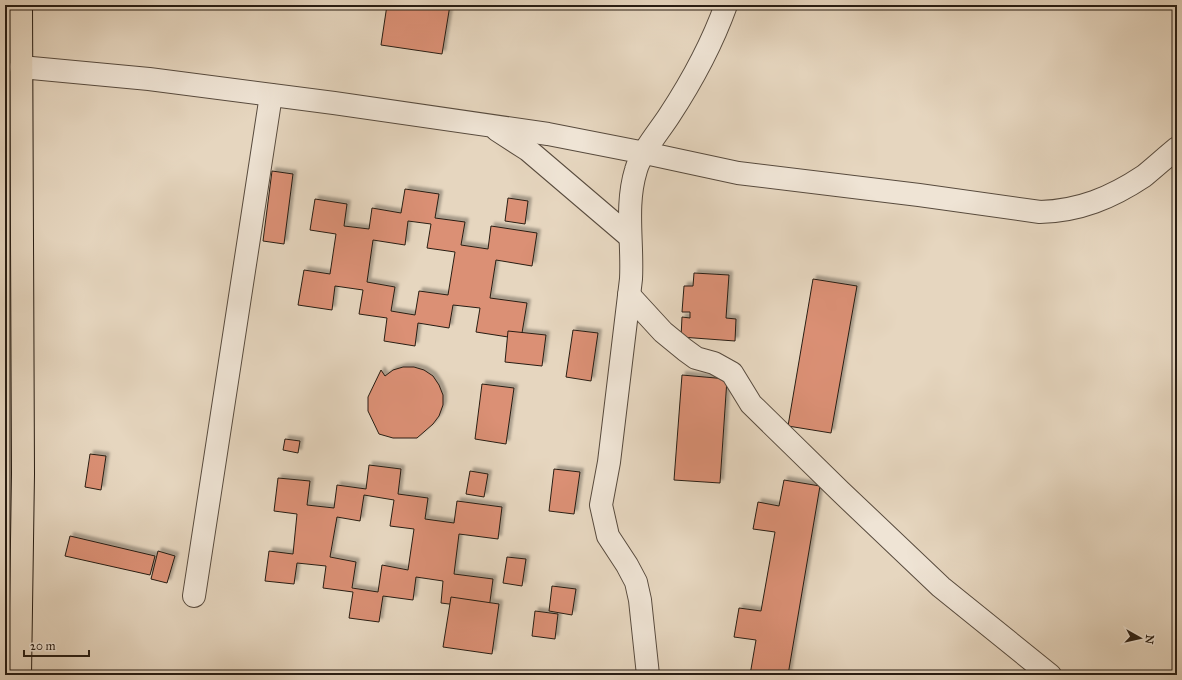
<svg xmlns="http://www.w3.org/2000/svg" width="1182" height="680" font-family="'IM FELL Great Primer',serif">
<defs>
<filter id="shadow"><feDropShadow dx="3.5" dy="-3.5" stdDeviation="1" flood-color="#0004"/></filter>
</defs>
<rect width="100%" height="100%" fill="#e6d6bf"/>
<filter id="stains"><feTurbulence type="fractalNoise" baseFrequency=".005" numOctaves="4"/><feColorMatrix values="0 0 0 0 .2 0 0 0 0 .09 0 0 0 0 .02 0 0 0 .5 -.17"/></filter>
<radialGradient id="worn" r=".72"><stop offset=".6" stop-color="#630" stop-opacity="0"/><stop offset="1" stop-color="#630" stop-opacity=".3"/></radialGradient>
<g fill="#db9074" stroke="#281d13" fill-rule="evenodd" filter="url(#shadow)">
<path d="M387 5H450L442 54 381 45Z"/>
<path d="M272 171 293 174 284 244 263 241Z"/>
<path d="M405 189 439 194 435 218 465 222 461 245 488 249 491 226 537 233 532 266 496 260 490 298 527 303 521 339 476 332 480 308 453 305 449 328 418 323 415 346 384 341 387 318 359 314 363 290 335 286 332 310 298 305 304 270 330 274 336 234 310 230 315 199 347 204 344 226 369 229 372 208 401 213ZM408 221 431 224 427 248 455 252 448 295 419 291 415 315 391 311 395 287 367 282 373 240 405 245Z"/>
<path d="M508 198 528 201 525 224 505 221Z"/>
<path d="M694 273 729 275 726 318 736 319 735 341 681 337 682 317 690 318V312H682L684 286H693Z"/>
<path d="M813 279 857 286 831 433 788 426Z"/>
<path d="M573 330 598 333 591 381 566 377Z"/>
<path d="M508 331 546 335 542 366 505 362Z"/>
<path d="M403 367H414L424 370 433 376 439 385 443 395V405L439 416 433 424 417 438H393L379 434 368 411V397L381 370 385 376 393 370Z"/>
<path d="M682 375 727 379 720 483 674 480Z"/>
<path d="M482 384 514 388 506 444 475 439Z"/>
<path d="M285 439 300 441 298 453 283 450Z"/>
<path d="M90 454 106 456 101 490 85 487Z"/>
<path d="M369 465 401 469 398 494 428 498 425 519 454 523 457 501 502 507 498 539 459 534 454 574 493 579 489 609 441 603 443 581 416 577 413 600 383 596 379 622 349 618 353 592 323 588 326 566 297 563 294 584 265 581 269 551 293 554 297 514 274 511 278 478 310 481 307 505 334 508 337 485 366 489ZM364 495 394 500 390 526 414 529 408 570 382 565 378 592 352 588 356 562 330 557 337 517 360 521Z"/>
<path d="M554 469 580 472 574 514 549 511Z"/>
<path d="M470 471 488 474 484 497 466 494Z"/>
<path d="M784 480 820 486 788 675H750L756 640 734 637 739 608 761 611 775 532 753 529 758 502 779 506Z"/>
<path d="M70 536 155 556 150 575 65 556Z"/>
<path d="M158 551 175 556 167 583 151 579Z"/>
<path d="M507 557 526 559 522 586 503 583Z"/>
<path d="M552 586 576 589 572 615 549 611Z"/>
<path d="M451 597 499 604 492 654 443 647Z"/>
<path d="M535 611 558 614 555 639 532 636Z"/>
</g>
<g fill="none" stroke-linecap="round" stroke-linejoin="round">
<g stroke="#584b3e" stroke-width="24">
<g id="minor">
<path d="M21 67 149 79 334 103 548 134 645 153 738 173 919 195 1040 212C1079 211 1111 198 1144 176 1155 167 1166 157 1177 148"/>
<path d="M497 130 528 150 630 237"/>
<path d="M629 295 663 332 685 350 696 358 714 363 732 373 751 404 840 491 941 587 1050 675"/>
<path d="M194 596 271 95"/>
<path d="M648 675 640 600 636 582 627 565 608 536 601 505 609 462 631 279C633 242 625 206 636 170 640 154 660 130 669 116 692 81 712 44 726 5"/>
</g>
</g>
<g stroke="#281d13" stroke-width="24">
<path id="major" d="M20 675 23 474 21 5"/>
</g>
<use href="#minor" stroke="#efe4d5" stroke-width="22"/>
<use href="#major" stroke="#e6d6bf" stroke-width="22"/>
</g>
<rect width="1182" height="680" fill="none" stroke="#e6d6bf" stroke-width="20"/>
<rect x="6" y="6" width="1170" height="668" fill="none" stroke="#281d13" stroke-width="2"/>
<rect x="10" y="10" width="1162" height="660" fill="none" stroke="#281d13"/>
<g transform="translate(1140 638) rotate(98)" stroke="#efe4d5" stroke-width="3" paint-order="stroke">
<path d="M0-3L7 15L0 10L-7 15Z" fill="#281d13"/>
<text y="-6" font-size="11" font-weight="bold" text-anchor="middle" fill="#281d13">N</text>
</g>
<path d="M24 650v6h65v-6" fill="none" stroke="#281d13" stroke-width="2"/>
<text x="30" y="650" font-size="12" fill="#281d13" stroke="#efe4d5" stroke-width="3" paint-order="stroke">20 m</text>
<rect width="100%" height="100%" filter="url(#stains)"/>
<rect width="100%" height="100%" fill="url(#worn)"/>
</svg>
